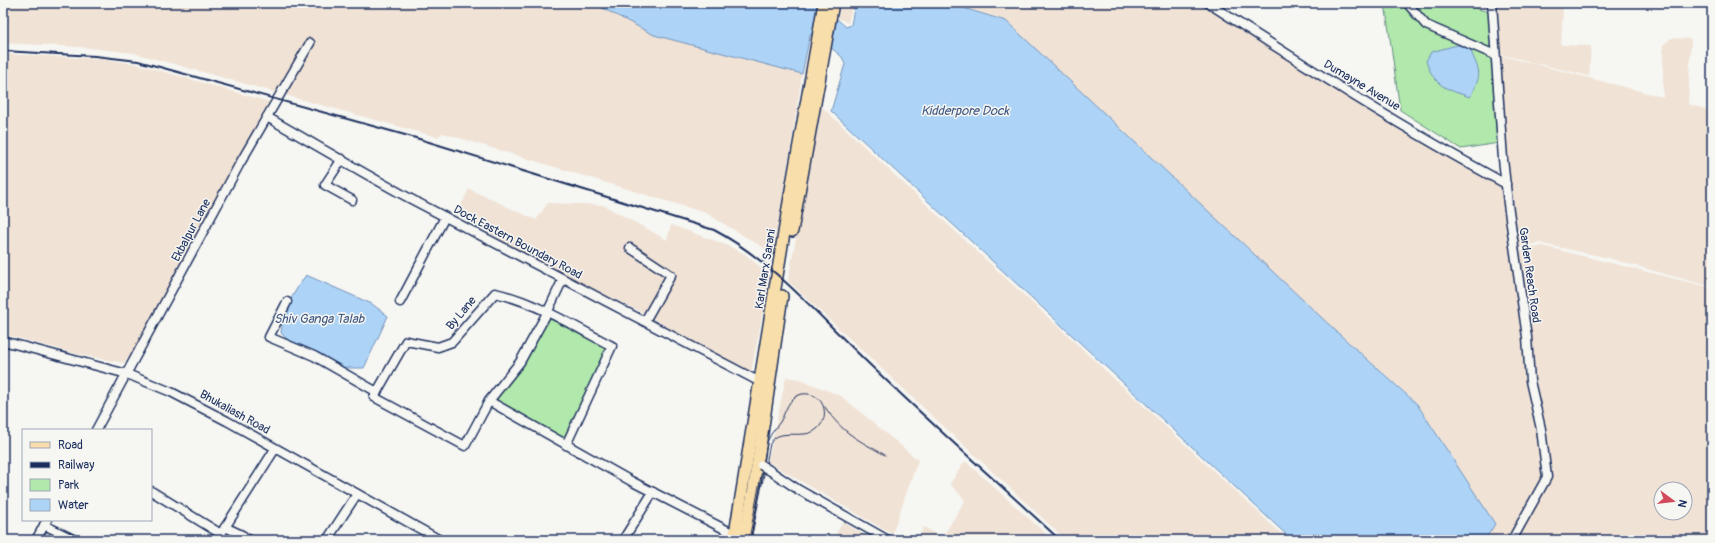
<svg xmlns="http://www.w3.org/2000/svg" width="1715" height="543" font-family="Pangolin,sans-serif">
<rect width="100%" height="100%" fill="#f6f6f2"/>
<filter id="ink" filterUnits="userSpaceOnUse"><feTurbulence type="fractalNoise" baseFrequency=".025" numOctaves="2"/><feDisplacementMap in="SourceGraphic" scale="8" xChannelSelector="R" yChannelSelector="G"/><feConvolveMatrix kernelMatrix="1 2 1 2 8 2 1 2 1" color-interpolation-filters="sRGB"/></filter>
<g filter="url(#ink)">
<g fill="#f0e2d5" fill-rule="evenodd">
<path d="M3 3H593L729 55 802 74 774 254 706 213 443 133 437 137 134 53 81 47 3 43Z"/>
<path d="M841 3H853L848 23 838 18Z"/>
<path d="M949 3H1205L1505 185 1539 429 1544 476 1511 540H1489L1488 538 1495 524 1417 403 1324 320 1005 20Z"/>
<path d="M1495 3H1683L1680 8H1563L1561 45 1591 46 1589 76 1499 54Z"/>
<path d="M1671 38 1691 39 1688 104 1712 111V287L1604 257 1539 243 1517 248 1503 129 1499 55 1663 97V45Z"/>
<path d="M3 54 102 59 137 64 273 103 131 355 124 363 77 354 3 334Z"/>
<path d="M821 106 902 182 1288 540H1066L927 411 788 281Z"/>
<path d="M469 189 536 220 548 203 603 205 667 240 671 225 724 244 745 254 770 276 751 372 705 349 643 313 536 261 457 214Z"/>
<path d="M1542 246 1712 288V540H1556L1552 536 1550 540H1515L1549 479 1532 380 1517 252ZM1661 489H1685V513H1661Z"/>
<path d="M786 377 799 379 841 396 918 460 892 534 768 462Z"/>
<path d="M965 461 1035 524 1052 540H917L924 527 942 538 965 500 950 484Z"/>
<path d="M843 522 873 540H832Z"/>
</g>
<g fill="#b1e8ab" stroke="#668c84">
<path d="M1385 3H1457L1489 12 1499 143 1461 149 1400 110Z"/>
<path d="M549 316 609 346 565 442 494 400Z"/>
</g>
<g fill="#add4f7" stroke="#7392ba">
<path d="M593 3H819L846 27 851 25 855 3H947L1006 21 1338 333 1417 404 1495 524 1485 540H1292L831 111 845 64 842 57 815 34 810 35 802 74 654 35Z"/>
<path d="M1457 45 1470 48C1479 74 1484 70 1470 97 1446 89 1435 87 1426 61L1431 52Z"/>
<path d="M306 275 372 304 388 316 364 368H343L319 353 307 349 289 341 281 333C283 311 293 293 306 275Z"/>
</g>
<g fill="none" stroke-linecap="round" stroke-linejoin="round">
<g stroke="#1b2f5e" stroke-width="11">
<g id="minor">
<path d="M1208 3C1305 66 1404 129 1506 184"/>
<path d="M1407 3 1426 25 1495 55"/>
<path d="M1492 3 1503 159 1508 204 1527 337 1530 381 1541 429 1547 477 1512 540"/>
<path d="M267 117C314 144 361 172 409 198 525 260 643 320 760 382"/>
<path d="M342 159 325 185 352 200"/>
<path d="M630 248 671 275 645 321"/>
<path d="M563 279 547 313 520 362 489 401 465 446 374 397 406 341 438 347 452 342 495 293C536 302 575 327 612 346L566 445"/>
<path d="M287 302 269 337 314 356 377 392"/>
<path d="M400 302 445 217"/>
<path d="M3 341 127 374 171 392 227 421 440 540"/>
<path d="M489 401 631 481 740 537"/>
<path d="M96 430 239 165 310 43"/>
<path d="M769 470 799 490 888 540"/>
<path d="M151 491 221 534"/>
<path d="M44 525 75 540"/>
<path d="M225 527 242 535 249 540"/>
<path d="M36 540 47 520"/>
<path d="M217 540 275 449"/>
<path d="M327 540 357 494"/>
<path d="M623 540 653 492"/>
</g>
</g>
<g stroke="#1b2f5e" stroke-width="14">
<g id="major">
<path d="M792 231 833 3"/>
<path d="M734 540 791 190 824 3"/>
<path d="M744 540 754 488 782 296"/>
</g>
</g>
<use href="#minor" stroke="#f6f6f2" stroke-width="8"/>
<use href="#major" stroke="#f8deab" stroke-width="11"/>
<g stroke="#1b2f5e" stroke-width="1">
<path d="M825 407C842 433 858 440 885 455"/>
<path d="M749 540 767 443C770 434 775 429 780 422 786 412 788 397 802 394 823 391 832 416 817 429 804 441 778 426 770 444L751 540"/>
</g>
<path stroke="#1b2f5e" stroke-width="2" d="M3 51 95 56 138 61 416 138 714 230C770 259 819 316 864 359 928 421 995 480 1060 540"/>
<g stroke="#1b2f5e" stroke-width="11" stroke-linecap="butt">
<path id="minor-bridge" d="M761 465 769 470"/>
</g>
<use href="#minor-bridge" stroke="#f6f6f2" stroke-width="8"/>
</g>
</g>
<g text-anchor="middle" stroke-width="3" stroke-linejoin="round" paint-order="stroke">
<g font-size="12" fill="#1b2f5e" stroke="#f6f6f2">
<text transform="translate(1362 85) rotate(31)" y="4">Dumayne Avenue</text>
<text transform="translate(191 230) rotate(-62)" y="4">Ekbalpur Lane</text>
<text transform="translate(518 242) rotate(28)" y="4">Dock Eastern Boundary Road</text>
<text transform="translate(765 269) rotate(-81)" y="4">Karl Marx Sarani</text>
<text transform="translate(1530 275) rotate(82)" y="4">Garden Reach Road</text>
<text transform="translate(461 313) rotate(-50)" y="4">By Lane</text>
<text transform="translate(235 412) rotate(29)" y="4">Bhukaliash Road</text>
</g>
<g font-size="13" font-style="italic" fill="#405884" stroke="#f6f6f2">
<text x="965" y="115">Kidderpore Dock</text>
<text x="319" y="323">Shiv Ganga Talab</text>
</g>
</g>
<rect width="1715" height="543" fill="none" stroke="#f6f6f2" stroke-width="16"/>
<rect x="8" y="8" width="1699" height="527" fill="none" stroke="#1b2f5e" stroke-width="1.5" filter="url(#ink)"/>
<rect x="22" y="429" width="130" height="92" fill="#f6f6f2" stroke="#9ea6b7"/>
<rect x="30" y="442" width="20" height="6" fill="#f8deab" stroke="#9ea6b7"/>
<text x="58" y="449" font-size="12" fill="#1b2f5e">Road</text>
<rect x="30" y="462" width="20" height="6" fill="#1b2f5e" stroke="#9ea6b7"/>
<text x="58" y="469" font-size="12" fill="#1b2f5e">Railway</text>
<rect x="30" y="479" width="20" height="12" fill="#b1e8ab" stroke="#9ea6b7"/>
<text x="58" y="489" font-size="12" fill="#1b2f5e">Park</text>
<rect x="30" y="499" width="20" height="12" fill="#add4f7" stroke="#9ea6b7"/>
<text x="58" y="509" font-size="12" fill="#1b2f5e">Water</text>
<g transform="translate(1673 501) rotate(105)"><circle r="19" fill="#f6f6f2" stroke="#9ea6b7"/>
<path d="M0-3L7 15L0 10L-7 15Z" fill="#d1495b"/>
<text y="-6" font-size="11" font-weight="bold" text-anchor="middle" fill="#1b2f5e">N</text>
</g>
</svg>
